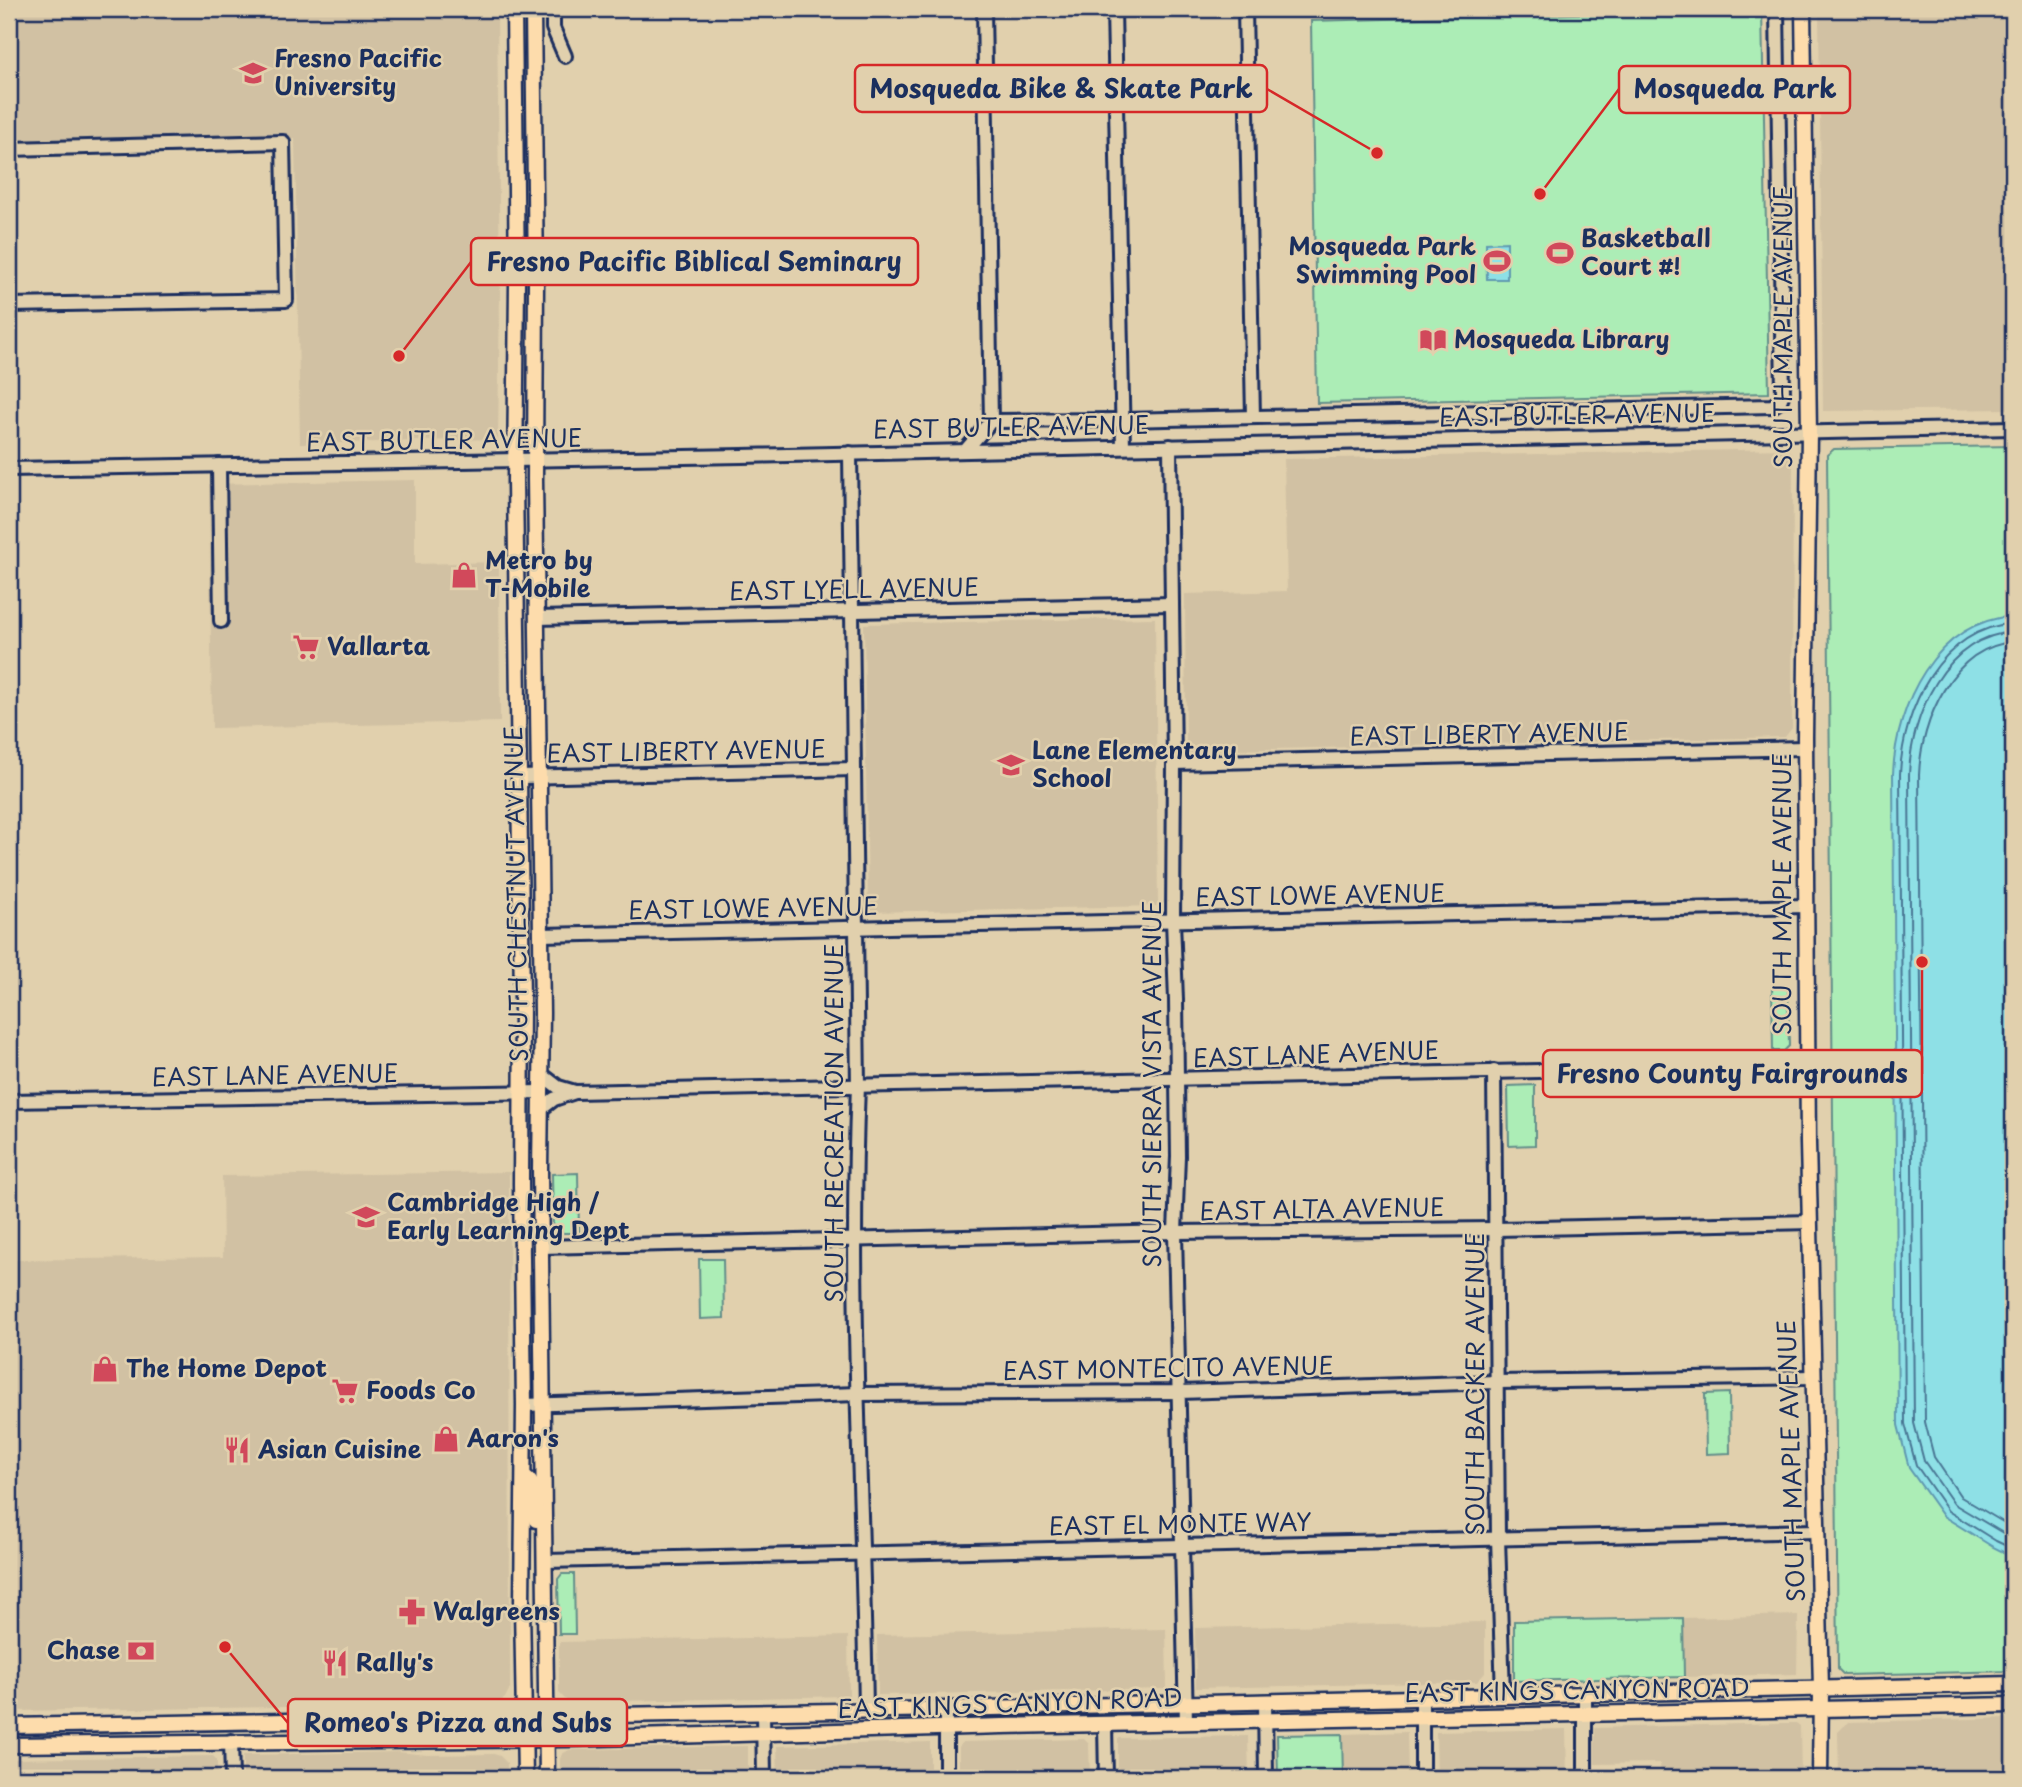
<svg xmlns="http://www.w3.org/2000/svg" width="2022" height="1787" font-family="'Playpen Sans',sans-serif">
<rect width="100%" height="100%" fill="#e1d0ad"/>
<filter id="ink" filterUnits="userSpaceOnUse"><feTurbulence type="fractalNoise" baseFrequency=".0143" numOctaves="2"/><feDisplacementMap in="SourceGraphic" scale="14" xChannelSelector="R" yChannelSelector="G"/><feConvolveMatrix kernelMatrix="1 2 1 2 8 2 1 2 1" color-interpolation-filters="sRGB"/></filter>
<g filter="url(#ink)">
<g fill="#d1c1a3">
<path d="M9 9H497L500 292 498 439 300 444 295 138 9 142Z"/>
<path d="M1819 9H2013V409L1823 411Z"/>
<path d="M1787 449 1793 454 1792 728 1785 737 1189 751 1186 747 1185 594 1287 591 1284 459Z"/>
<path d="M415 480V564L499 562 500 722 212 728 209 484Z"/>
<path d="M1155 618 1158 906 868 912 864 624Z"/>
<path d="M509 1172 510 1688 505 1698 499 1702 489 1704 9 1711V1260L223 1257 222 1176Z"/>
<path d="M1798 1615 1797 1674 1684 1677 1683 1618Z"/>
<path d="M1485 1622V1673L1477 1682 1196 1688 1195 1628Z"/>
<path d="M1166 1629 1167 1689 878 1695 877 1635Z"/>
<path d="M848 1636 849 1696 568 1702 559 1693V1642Z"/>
<path d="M2013 1718V1778H1839L1838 1732 1848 1722Z"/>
<path d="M1780 1723H1796L1800 1726 1801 1778H1661L1660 1763 1595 1764V1728Z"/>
<path d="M1566 1729 1567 1778H1437L1436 1732Z"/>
<path d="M1407 1732 1408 1778H1343L1342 1734Z"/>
<path d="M1248 1736 1249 1778H1118V1738Z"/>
<path d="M1084 1739 1089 1744 1090 1778H959V1747L963 1742Z"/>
<path d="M930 1742V1778H778L777 1746Z"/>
<path d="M748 1746V1778H560V1759L562 1754 569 1750Z"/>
<path d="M398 1752 427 1755 494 1754 500 1756 507 1763 508 1778H243V1755Z"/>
<path d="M213 1756 217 1760V1778H9V1759Z"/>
</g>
<g fill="#acedb6" stroke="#648e8a" stroke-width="2">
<path d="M1762 9 1769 393 1317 403 1311 21Z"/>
<path d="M2013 446V1671L1844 1675 1838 1669 1827 455 1834 449Z"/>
<path d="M1772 986H1788L1789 1046 1784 1051H1773Z"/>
<path d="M1535 1085V1145L1509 1146 1508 1086Z"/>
<path d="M578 1173 579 1233H557L553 1230 552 1174Z"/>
<path d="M699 1259H723L724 1318 700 1319Z"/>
<path d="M1729 1393 1730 1453 1706 1454 1705 1394Z"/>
<path d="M562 1574H574L575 1634H559L558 1579Z"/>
<path d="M1683 1618 1684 1677 1514 1681V1621Z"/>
<path d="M1342 1734 1343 1778H1278L1277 1735Z"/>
</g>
<g fill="#8ee0e6" stroke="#6099b0" stroke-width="2">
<path d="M1507 242V279H1487L1486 243Z"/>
<path d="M2013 616V1557L1993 1547 1943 1516 1909 1468 1898 1425 1893 774C1896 704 1935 622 2013 616Z"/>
</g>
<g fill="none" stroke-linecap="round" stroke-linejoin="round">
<g stroke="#497694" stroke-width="2">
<path d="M2013 623C1940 630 1903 708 1900 774L1905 1424 1916 1465 1948 1511 1996 1541 2013 1549"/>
<path d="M2013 632C1945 637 1911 714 1909 775L1914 1423 1924 1461 1954 1504 2013 1539"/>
<path d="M2013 642C1952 647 1921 721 1919 775L1925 1422 1934 1457 1961 1497 2013 1528"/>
</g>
<g stroke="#1b2f5e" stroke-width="18">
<g id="minor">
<path d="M553 9V28L565 56"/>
<path d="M984 9 991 421"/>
<path d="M1114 9 1123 447"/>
<path d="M1245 9 1253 417"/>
<path d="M9 149 283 142 286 300 9 305"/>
<path d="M991 421 1122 420 1772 406 1780 401 1783 393 1777 9"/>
<path d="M1170 446 1174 763 1173 920 1176 1000 1178 1156 1175 1232 1186 1722"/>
<path d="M965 451 991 421"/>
<path d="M850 453 858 1086C849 1294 863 1502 866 1710"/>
<path d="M219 465 221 621"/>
<path d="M9 469 742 456 2013 428"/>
<path d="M537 618 1172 604"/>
<path d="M1174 763 1805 748"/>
<path d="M520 777 853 769"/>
<path d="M541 935 1806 906"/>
<path d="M1494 1071 1498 1538 1503 1696"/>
<path d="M541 1074 558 1087 575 1092"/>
<path d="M9 1101 541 1092"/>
<path d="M541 1109 554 1099 575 1092 1808 1065"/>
<path d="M541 1247 1175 1232 1496 1229 1810 1222"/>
<path d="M524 1405 858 1394 1180 1392 1497 1382 1812 1377"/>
<path d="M546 1561 1816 1531"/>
<path d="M1585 1695V1778"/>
<path d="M1422 1698V1778"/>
<path d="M1265 1702 1266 1778"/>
<path d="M946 1709V1778"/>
<path d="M763 1713 764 1778"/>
<path d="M1105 1724 1106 1778"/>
<path d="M231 1741 232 1778"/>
</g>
</g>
<g stroke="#1b2f5e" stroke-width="19">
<g id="major">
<path d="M514 9 517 282 515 481 522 1000 521 1184 524 1405 522 1605 525 1778"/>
<path d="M533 9 536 280 535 479 542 1013 540 1170 547 1778"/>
<path d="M1803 9 1809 432 1805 737 1808 1143 1821 1689 1820 1778"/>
<path d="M524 1476C538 1485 535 1505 536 1520"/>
<path d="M9 1726 946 1709 2013 1684"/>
<path d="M9 1745 568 1739 1002 1726 2013 1705"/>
</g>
</g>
<use href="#minor" stroke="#e1d0ad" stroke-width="12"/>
<use href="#major" stroke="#fddcac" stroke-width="14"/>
</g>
</g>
<defs>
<g id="university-bare" transform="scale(2.1)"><path d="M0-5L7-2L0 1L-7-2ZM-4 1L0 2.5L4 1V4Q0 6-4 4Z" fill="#d1495b" stroke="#e1d0ad" stroke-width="2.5" paint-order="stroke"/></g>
<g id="stadium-bare" transform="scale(2.1)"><path d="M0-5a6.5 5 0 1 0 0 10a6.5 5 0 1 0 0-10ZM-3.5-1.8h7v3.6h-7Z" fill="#d1495b" stroke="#e1d0ad" stroke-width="2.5" paint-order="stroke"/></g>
<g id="library-bare" transform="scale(2.1)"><path d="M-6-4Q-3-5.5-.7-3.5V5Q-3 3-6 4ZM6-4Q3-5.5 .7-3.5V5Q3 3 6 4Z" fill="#d1495b" stroke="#e1d0ad" stroke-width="2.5" paint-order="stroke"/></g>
<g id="shop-bare" transform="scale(2.1)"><path d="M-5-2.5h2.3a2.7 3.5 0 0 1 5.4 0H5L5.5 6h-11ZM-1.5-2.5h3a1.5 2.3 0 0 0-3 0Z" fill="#d1495b" stroke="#e1d0ad" stroke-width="2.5" paint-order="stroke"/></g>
<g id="supermarket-bare" transform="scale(2.1)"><path d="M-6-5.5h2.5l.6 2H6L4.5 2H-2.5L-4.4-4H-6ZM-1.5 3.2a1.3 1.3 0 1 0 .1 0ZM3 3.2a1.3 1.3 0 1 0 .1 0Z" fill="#d1495b" stroke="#e1d0ad" stroke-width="2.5" paint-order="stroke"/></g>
<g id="school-bare" transform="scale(2.1)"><path d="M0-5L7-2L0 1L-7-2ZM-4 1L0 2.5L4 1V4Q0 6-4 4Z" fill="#d1495b" stroke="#e1d0ad" stroke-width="2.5" paint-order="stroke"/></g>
<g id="restaurant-bare" transform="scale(2.1)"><path d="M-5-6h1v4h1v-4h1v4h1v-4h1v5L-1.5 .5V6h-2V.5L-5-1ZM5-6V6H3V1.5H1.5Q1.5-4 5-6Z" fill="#d1495b" stroke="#e1d0ad" stroke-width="2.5" paint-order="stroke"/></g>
<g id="pharmacy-bare" transform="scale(2.1)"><path d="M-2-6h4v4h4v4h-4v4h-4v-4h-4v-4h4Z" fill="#d1495b" stroke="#e1d0ad" stroke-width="2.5" paint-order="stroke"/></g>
<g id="bank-bare" transform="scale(2.1)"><path d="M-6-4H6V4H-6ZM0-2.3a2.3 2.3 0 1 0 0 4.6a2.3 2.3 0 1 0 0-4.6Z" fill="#d1495b" stroke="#e1d0ad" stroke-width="2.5" paint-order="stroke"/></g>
</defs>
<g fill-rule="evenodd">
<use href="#university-bare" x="253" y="73"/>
<use href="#stadium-bare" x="1560" y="253"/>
<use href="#stadium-bare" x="1497" y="261"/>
<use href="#library-bare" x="1433" y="340"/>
<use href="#shop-bare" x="464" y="575"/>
<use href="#supermarket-bare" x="306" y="647"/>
<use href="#school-bare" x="1011" y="765"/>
<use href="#school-bare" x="366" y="1217"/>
<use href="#shop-bare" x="105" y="1369"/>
<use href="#supermarket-bare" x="345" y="1391"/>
<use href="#shop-bare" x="446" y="1439"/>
<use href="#restaurant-bare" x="237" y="1450"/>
<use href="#pharmacy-bare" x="412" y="1612"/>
<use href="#bank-bare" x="141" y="1651"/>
<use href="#restaurant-bare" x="335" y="1663"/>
</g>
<g text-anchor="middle" stroke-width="5" stroke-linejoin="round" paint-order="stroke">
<g font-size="24" font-weight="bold" fill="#1b2f5e" stroke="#e1d0ad" text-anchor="start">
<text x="274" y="67">Fresno Pacific<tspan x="274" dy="28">University</tspan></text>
<text x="1581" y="247">Basketball<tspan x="1581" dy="28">Court #!</tspan></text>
<text x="1476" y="255" text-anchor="end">Mosqueda Park<tspan x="1476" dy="28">Swimming Pool</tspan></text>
<text x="1454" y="348">Mosqueda Library</text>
<text x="485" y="569">Metro by<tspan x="485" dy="28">T-Mobile</tspan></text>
<text x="327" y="655">Vallarta</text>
<text x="1032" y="759">Lane Elementary<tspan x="1032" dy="28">School</tspan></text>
<text x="387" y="1211">Cambridge High /<tspan x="387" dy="28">Early Learning Dept</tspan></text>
<text x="126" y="1377">The Home Depot</text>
<text x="366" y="1399">Foods Co</text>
<text x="467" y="1447">Aaron's</text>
<text x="258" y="1458">Asian Cuisine</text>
<text x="433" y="1620">Walgreens</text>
<text x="120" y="1659" text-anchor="end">Chase</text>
<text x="356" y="1671">Rally's</text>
</g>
<g font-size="24" fill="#1b2f5e" stroke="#e1d0ad">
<text transform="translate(1784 327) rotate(-90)" y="8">SOUTH MAPLE AVENUE</text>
<text transform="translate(1577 416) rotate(-1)" y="8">EAST BUTLER AVENUE</text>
<text transform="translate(1011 428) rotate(-1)" y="8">EAST BUTLER AVENUE</text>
<text transform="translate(444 441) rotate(-1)" y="8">EAST BUTLER AVENUE</text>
<text transform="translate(854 590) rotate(-1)" y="8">EAST LYELL AVENUE</text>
<text transform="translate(1489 735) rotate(-1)" y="8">EAST LIBERTY AVENUE</text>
<text transform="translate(686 752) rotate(-1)" y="8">EAST LIBERTY AVENUE</text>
<text transform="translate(517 894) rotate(-91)" y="8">SOUTH CHESTNUT AVENUE</text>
<text transform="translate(1783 894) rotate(-90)" y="8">SOUTH MAPLE AVENUE</text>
<text transform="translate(1320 896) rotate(-1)" y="8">EAST LOWE AVENUE</text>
<text transform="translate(753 909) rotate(-1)" y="8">EAST LOWE AVENUE</text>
<text transform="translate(1316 1055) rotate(-2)" y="8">EAST LANE AVENUE</text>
<text transform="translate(275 1076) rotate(-1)" y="8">EAST LANE AVENUE</text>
<text transform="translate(1153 1084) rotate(-90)" y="8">SOUTH SIERRA VISTA AVENUE</text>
<text transform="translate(835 1123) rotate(-90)" y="8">SOUTH RECREATION AVENUE</text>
<text transform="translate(1322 1210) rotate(-1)" y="8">EAST ALTA AVENUE</text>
<text transform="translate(1168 1369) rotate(-1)" y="8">EAST MONTECITO AVENUE</text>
<text transform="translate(1476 1384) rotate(-90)" y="8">SOUTH BACKER AVENUE</text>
<text transform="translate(1792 1461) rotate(-92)" y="8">SOUTH MAPLE AVENUE</text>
<text transform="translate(1180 1525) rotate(-1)" y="8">EAST EL MONTE WAY</text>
<text transform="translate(1577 1691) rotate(-1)" y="8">EAST KINGS CANYON ROAD</text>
<text transform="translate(1010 1704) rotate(-2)" y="8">EAST KINGS CANYON ROAD</text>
</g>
</g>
<path fill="none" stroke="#d62828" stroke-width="2.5" d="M1377 153L1267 89M1540 194L1619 89M399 356L471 262M1922 962L1922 1074M225 1647L288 1723"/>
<g fill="#d62828" stroke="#e1d0ad" stroke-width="2.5">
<circle cx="1377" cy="153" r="7"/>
<circle cx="1540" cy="194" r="7"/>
<circle cx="399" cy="356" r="7"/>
<circle cx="1922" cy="962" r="7"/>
<circle cx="225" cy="1647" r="7"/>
</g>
<g fill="#e1d0ad" stroke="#d62828" stroke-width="2.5">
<rect x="855" y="65" width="412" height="47" rx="7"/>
<rect x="1619" y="66" width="231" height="47" rx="7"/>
<rect x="471" y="238" width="447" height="47" rx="7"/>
<rect x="1543" y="1050" width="379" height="47" rx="7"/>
<rect x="288" y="1699" width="339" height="47" rx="7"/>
</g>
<g font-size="26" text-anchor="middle" font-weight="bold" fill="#1b2f5e">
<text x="1061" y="98">Mosqueda Bike &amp; Skate Park</text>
<text x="1735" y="98">Mosqueda Park</text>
<text x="694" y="271">Fresno Pacific Biblical Seminary</text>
<text x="1732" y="1083">Fresno County Fairgrounds</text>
<text x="458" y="1732">Romeo's Pizza and Subs</text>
</g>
<rect width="2022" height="1787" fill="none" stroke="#e1d0ad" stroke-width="35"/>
<rect x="18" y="18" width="1987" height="1752" fill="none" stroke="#1b2f5e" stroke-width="2.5" filter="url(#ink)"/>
</svg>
